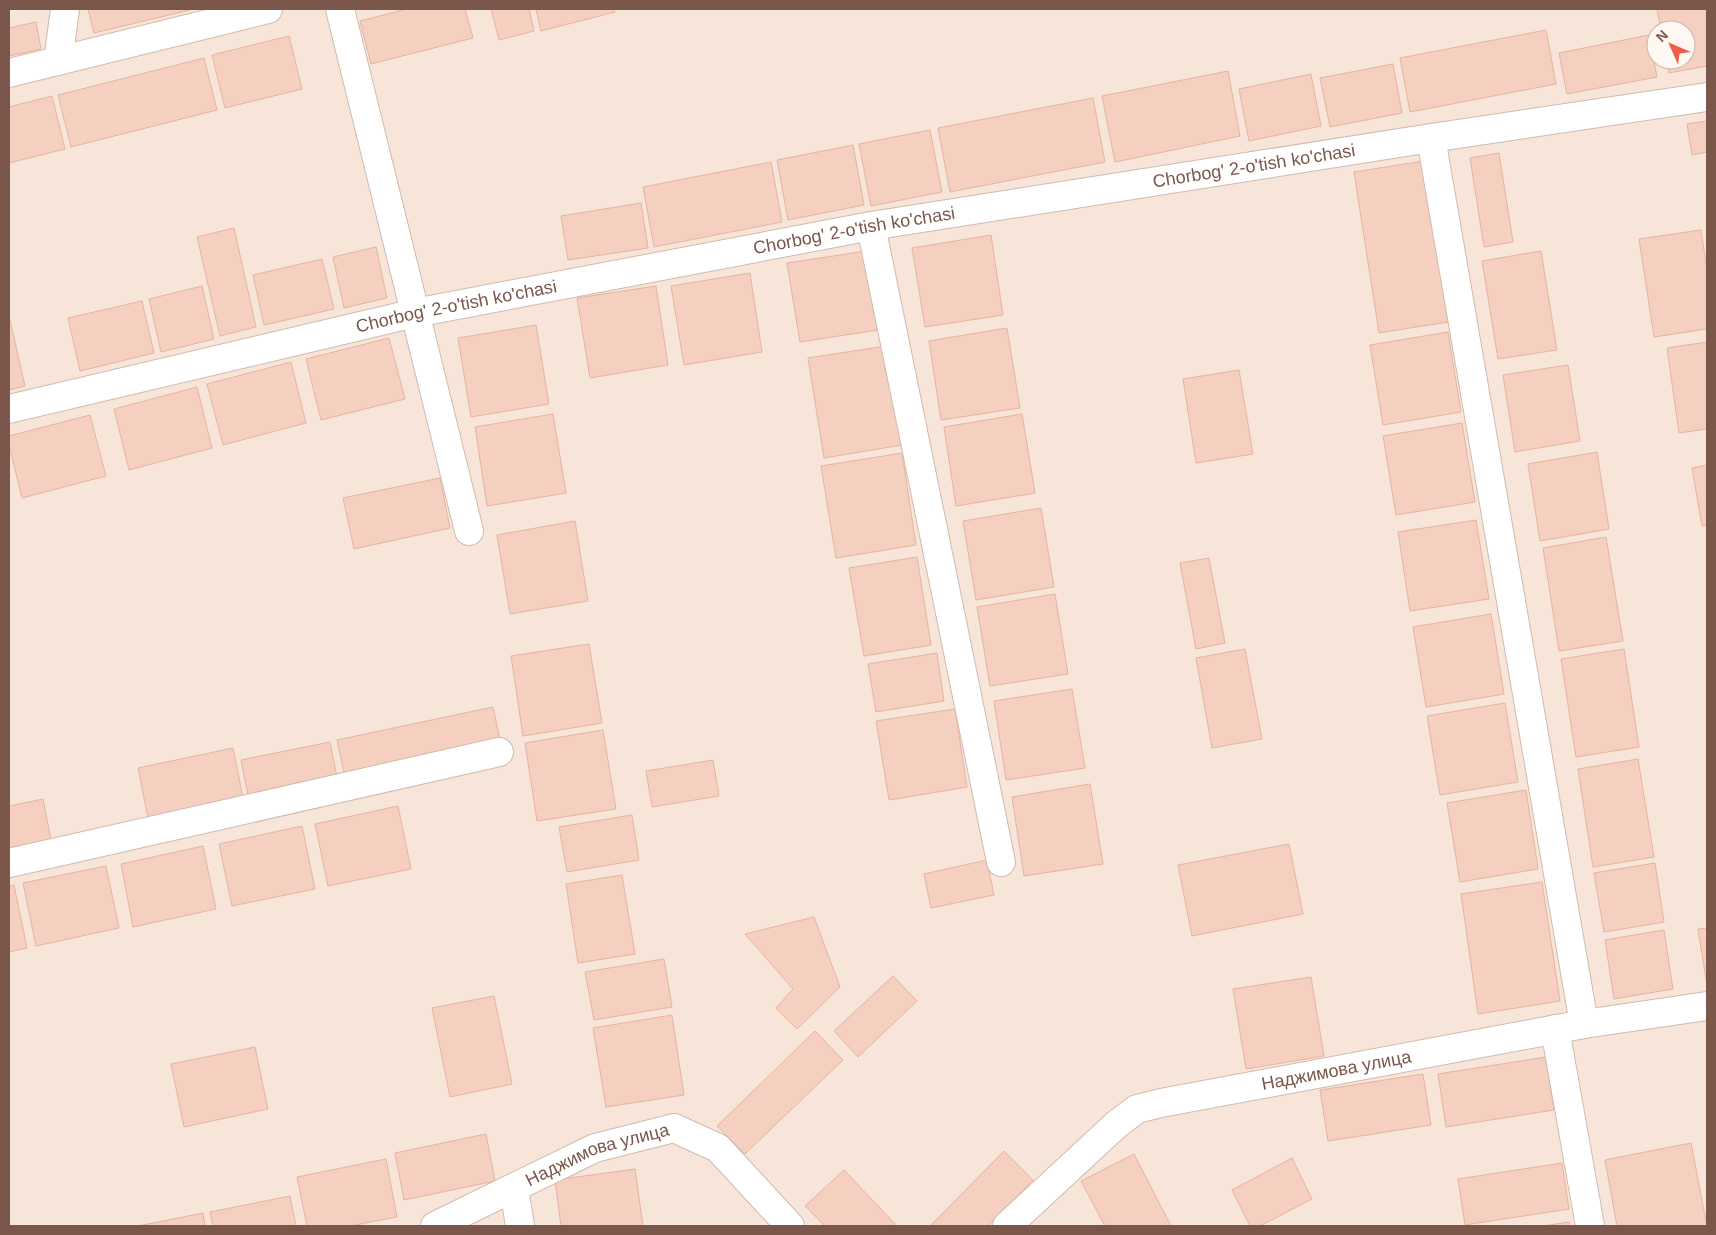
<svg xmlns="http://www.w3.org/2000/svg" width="1716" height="1235" font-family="Helvetica,sans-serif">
<rect width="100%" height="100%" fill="#fef4ea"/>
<path fill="#f6e5d8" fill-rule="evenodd" d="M9 9H1707V1226H9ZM1656 30H1686V60H1656Z"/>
<g fill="#f5cfc0" stroke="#e8b39f">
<path d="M88 9H194L94 33Z"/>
<path d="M407 9H465L473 38 371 64 360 21Z"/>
<path d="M491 9H529L534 31 499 40Z"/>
<path d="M536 9H614L615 12 541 31Z"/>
<path d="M1657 9H1707V66L1669 73 1667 60H1686V30H1661Z"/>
<path d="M36 22 41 49 9 56V28Z"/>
<path d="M1546 30 1556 84 1410 112 1400 58Z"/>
<path d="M1649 35 1657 77 1567 94 1559 53Z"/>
<path d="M289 36 302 89 225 108 212 55Z"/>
<path d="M204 58 217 110 71 147 58 95Z"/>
<path d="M1393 64 1402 113 1330 127 1320 78Z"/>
<path d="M1228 71 1240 136 1115 162 1102 96Z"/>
<path d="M1311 74 1321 126 1249 141 1239 89Z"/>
<path d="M52 96 65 149 9 163V107Z"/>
<path d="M1093 98 1105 162 950 192 938 128Z"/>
<path d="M1707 121V152L1692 155 1687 124Z"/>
<path d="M930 130 942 192 871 206 859 144Z"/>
<path d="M853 145 864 205 788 220 777 160Z"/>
<path d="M1499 153 1513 242 1484 247 1470 158Z"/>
<path d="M1424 161 1448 322 1379 333 1354 172Z"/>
<path d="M771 162 782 222 654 247 643 187Z"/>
<path d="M641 203 648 248 568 260 561 216Z"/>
<path d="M234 228 256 327 220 336 197 237Z"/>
<path d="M1701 230 1707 270V329L1654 337 1639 239Z"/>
<path d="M991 235 1003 315 925 327 912 248Z"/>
<path d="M376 247 387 298 344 308 333 257Z"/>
<path d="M866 251 878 330 800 342 787 263Z"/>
<path d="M1541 251 1557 350 1498 359 1482 261Z"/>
<path d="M322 259 334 309 264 325 253 275Z"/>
<path d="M750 273 762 352 684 365 671 286Z"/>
<path d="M202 286 214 339 161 352 149 299Z"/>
<path d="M656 286 668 365 590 378 577 298Z"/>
<path d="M142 301 154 353 80 371 68 318Z"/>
<path d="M9 316 25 386 9 390Z"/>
<path d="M536 325 549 404 471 417 458 338Z"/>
<path d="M1007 328 1020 408 941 420 929 341Z"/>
<path d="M1448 332 1461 412 1383 425 1370 345Z"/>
<path d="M389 338 405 399 321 420 306 359Z"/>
<path d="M1707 342V429L1679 433 1667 348Z"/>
<path d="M886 346 902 445 824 458 808 358Z"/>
<path d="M291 362 306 423 223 445 207 384Z"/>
<path d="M1568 365 1580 441 1515 452 1503 375Z"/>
<path d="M1239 370 1253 454 1196 463 1183 379Z"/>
<path d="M197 387 212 448 129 470 114 409Z"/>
<path d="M553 414 566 493 487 506 475 427Z"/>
<path d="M1022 414 1035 493 956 506 944 427Z"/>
<path d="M90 415 106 476 22 498 9 445V436Z"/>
<path d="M1462 423 1475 502 1396 515 1383 436Z"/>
<path d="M1597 452 1609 529 1540 541 1528 464Z"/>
<path d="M902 453 916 545 836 558 821 466Z"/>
<path d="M1707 465V525L1702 526 1692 468Z"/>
<path d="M440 478 450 528 354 549 343 498Z"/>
<path d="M1041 508 1054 587 976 600 963 521Z"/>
<path d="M1476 520 1489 599 1410 611 1398 532Z"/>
<path d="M575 521 588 601 510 614 497 535Z"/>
<path d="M1606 537 1623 641 1559 651 1543 548Z"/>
<path d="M917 557 931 645 864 656 849 568Z"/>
<path d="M1209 558 1225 643 1196 649 1180 563Z"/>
<path d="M1055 594 1068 674 990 686 977 607Z"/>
<path d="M1491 614 1504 694 1426 707 1413 627Z"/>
<path d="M589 644 602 723 523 736 511 656Z"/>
<path d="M1245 649 1262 739 1212 748 1196 658Z"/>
<path d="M1624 649 1639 747 1576 757 1561 659Z"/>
<path d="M937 653 944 701 876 712 868 664Z"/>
<path d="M1072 689 1085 768 1006 780 994 701Z"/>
<path d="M1505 703 1518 782 1440 795 1427 716Z"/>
<path d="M493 707 501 745 345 778 337 740Z"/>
<path d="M955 709 967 787 889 800 876 721Z"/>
<path d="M603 730 616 809 537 821 525 743Z"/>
<path d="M330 742 338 782 249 801 241 760Z"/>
<path d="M233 748 243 798 148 818 138 768Z"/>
<path d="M1638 759 1654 857 1593 867 1578 769Z"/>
<path d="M713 760 719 796 652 807 646 771Z"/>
<path d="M1090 784 1103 864 1024 876 1012 797Z"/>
<path d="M1526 790 1538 869 1460 882 1447 803Z"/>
<path d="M43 799 51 840 9 848V806Z"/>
<path d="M398 806 411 869 328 886 315 824Z"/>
<path d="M632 815 639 860 567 872 559 827Z"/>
<path d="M302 826 315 889 232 906 219 844Z"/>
<path d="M1289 844 1303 914 1192 936 1178 865Z"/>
<path d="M203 846 216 909 133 927 121 864Z"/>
<path d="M987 860 994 895 931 908 924 874Z"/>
<path d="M1655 863 1664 922 1604 932 1594 873Z"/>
<path d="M106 866 119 928 36 946 23 883Z"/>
<path d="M622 875 635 954 578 963 566 884Z"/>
<path d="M1542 882 1560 1001 1478 1014 1461 894Z"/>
<path d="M14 885 27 948 9 952V886Z"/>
<path d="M814 917 840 987 797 1029 776 1008 793 989 745 934Z"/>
<path d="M1707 928V985L1698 929Z"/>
<path d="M1664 930 1673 989 1614 999 1605 940Z"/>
<path d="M664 959 672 1007 594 1020 585 972Z"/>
<path d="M893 976 917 1001 858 1057 834 1031Z"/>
<path d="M1311 977 1324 1056 1246 1069 1233 989Z"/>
<path d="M494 996 512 1084 450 1097 432 1008Z"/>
<path d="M672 1015 684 1095 606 1107 593 1028Z"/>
<path d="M815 1031 843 1060 745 1154 717 1126Z"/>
<path d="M255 1047 268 1109 184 1127 171 1064Z"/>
<path d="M1546 1057 1554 1110 1446 1127 1438 1074Z"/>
<path d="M1423 1074 1431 1125 1328 1141 1320 1090Z"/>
<path d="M486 1134 495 1181 404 1200 395 1153Z"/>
<path d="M1691 1143 1707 1226H1617L1605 1160Z"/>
<path d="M1004 1151 1033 1180 988 1226H930Z"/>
<path d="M1134 1154 1171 1226H1105L1081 1181Z"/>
<path d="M1292 1158 1312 1199 1260 1226H1250L1232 1190Z"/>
<path d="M386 1159 397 1217 350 1226H307L297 1177Z"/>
<path d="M1562 1163 1569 1209 1465 1225 1458 1179Z"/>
<path d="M635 1169 643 1226H561L555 1180Z"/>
<path d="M844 1170 897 1226H825L805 1206Z"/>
<path d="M290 1196 296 1226H213L210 1212Z"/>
<path d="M203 1213 205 1226H138Z"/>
<path d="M1569 1222 1570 1226H1543Z"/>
</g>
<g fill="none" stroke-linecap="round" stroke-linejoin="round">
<g stroke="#d2baae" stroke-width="30">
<g id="minor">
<path d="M340 9 469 531"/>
<path d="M58 61 65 9"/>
<path d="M9 73 268 9"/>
<path d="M1431 138 1584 1024"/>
<path d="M871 226 1001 862"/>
<path id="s1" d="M9 409 415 313 871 226 1431 138 1707 97"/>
<path d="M9 863 499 752"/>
<path d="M1555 1029 1590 1226"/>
<path d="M514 1188 520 1226"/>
<path id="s2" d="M435 1226 595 1148 674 1128 718 1148 790 1226"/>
<path id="s3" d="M1007 1226 1117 1124 1137 1109 1161 1103 1584 1024 1707 1006"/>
</g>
</g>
<use href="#minor" stroke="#fff" stroke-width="28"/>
</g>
<g text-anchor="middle" stroke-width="5" stroke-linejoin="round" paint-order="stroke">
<g font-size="18" fill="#7b574b" stroke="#fff8f2">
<text dy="6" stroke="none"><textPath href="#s1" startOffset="1269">Chorbog' 2-o'tish ko'chasi</textPath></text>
<text dy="6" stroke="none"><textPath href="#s1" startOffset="864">Chorbog' 2-o'tish ko'chasi</textPath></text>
<text dy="6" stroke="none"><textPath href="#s1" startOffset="459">Chorbog' 2-o'tish ko'chasi</textPath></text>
<text dy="6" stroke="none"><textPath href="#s3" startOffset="378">Наджимова улица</textPath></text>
<text dy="6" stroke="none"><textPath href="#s2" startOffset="178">Наджимова улица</textPath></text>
</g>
</g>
<rect width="1716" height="1235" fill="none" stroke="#7b574b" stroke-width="20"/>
<g transform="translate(1671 45) rotate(315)"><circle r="24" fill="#fff8f2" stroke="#cab8af"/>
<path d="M0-4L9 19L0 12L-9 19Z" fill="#ed5d4a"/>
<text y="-8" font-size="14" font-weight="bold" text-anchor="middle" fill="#7b574b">N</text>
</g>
</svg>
